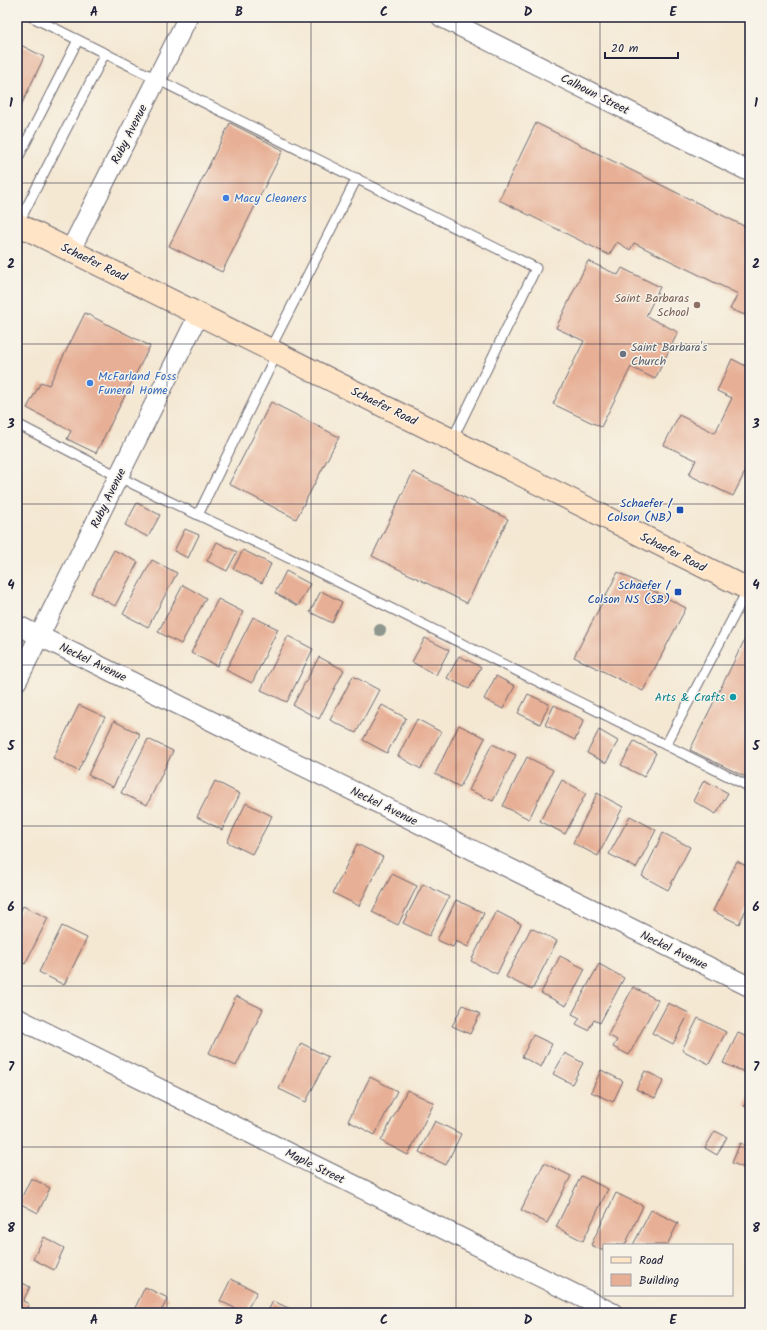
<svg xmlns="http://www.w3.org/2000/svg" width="767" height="1330" font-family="Kalam,sans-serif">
<rect width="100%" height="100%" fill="#f7f3e8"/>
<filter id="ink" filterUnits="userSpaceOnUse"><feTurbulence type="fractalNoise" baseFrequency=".025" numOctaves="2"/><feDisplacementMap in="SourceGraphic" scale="8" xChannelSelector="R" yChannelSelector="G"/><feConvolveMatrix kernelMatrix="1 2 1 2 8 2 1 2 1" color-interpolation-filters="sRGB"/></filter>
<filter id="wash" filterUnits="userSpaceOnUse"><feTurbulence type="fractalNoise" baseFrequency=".012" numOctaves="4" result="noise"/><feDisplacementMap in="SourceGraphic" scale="16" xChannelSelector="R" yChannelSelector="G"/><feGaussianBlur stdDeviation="0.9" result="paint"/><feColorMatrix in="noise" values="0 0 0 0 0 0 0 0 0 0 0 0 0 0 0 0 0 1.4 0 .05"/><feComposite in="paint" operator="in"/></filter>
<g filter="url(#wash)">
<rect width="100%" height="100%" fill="#f4e8d3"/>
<g id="blocks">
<g fill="#e7b096">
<path d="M17 43 44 57 17 114Z"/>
<path d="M230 123 283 150 222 272 169 246Z"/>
<path d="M536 123 750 229V317L730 309 738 294 634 243 630 250 617 242 609 255 499 200Z"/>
<path d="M588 261 618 275 622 268 660 287 646 316 678 332 655 379 631 367 601 427 553 404 584 341 556 328Z"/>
<path d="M85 313 150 346 96 453 67 439 71 431 27 408 41 382 49 385Z"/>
<path d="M732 359 750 368V462L733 496 689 475 696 460 664 445 679 415 715 433 732 398 717 391Z"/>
<path d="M271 402 339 437 296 519 229 484Z"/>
<path d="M413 472 508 519 467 603 372 556Z"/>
<path d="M137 503 160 515 148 537 125 525Z"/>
<path d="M185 529 199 535 188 558 174 551Z"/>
<path d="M217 542 237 552 227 571 207 561Z"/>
<path d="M114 550 138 562 115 606 91 593Z"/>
<path d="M243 550 271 564 262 583 233 569Z"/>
<path d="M152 560 177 573 148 627 123 614Z"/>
<path d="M286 571 310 584 298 606 275 593Z"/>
<path d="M618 572 686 608 643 691 574 657Z"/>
<path d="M183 585 206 598 181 644 158 632Z"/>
<path d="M321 591 342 602 332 623 310 612Z"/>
<path d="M218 599 243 612 217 666 191 653Z"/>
<path d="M253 617 278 629 252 683 226 670Z"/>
<path d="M288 636 313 649 287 702 261 690Z"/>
<path d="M425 638 449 650 436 675 412 662Z"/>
<path d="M744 641 750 644V779L690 750Z"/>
<path d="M459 656 481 667 469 689 447 678Z"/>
<path d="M319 657 344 670 319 719 293 705Z"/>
<path d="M353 676 379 690 356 733 330 720Z"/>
<path d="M496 676 515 686 503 709 484 699Z"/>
<path d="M528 694 549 704 540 724 518 713Z"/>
<path d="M79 705 105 717 78 771 53 758Z"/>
<path d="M382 705 406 718 387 753 363 740Z"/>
<path d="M554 705 584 720 575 740 545 725Z"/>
<path d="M417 719 441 732 421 769 398 756Z"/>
<path d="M114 721 140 734 113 787 88 775Z"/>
<path d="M459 725 485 738 460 787 435 774Z"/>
<path d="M599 730 618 741 606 763 587 753Z"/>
<path d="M148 739 173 751 147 805 121 793Z"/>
<path d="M634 741 656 753 644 777 621 765Z"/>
<path d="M492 744 516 755 493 801 469 790Z"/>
<path d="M527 757 553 770 529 819 503 806Z"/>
<path d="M562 780 586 793 565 834 540 821Z"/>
<path d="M704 780 728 793 716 814 693 801Z"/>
<path d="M215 781 240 794 222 830 197 817Z"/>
<path d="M597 793 623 807 598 856 573 843Z"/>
<path d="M246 803 272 816 252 854 227 842Z"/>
<path d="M630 816 656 830 636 868 609 854Z"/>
<path d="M663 833 690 847 668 890 642 876Z"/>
<path d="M357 844 383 857 359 906 333 893Z"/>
<path d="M737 861 750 868V901L739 924 713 911Z"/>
<path d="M392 874 417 886 398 925 372 912Z"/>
<path d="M423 884 449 897 429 936 403 923Z"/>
<path d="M456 900 484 913 468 947 456 941 453 947 437 940Z"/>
<path d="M23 906 48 918 25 964 17 960V917Z"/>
<path d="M496 911 521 924 497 974 471 961Z"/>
<path d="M62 926 87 938 64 985 39 972Z"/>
<path d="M531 928 557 941 532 990 506 977Z"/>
<path d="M560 956 585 969 566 1006 541 993Z"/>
<path d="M599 964 624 978 600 1023 594 1020 588 1030 576 1024 580 1018 572 1014Z"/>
<path d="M633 987 658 1000 629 1055 613 1047 617 1040 608 1035Z"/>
<path d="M236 996 263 1009 236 1066 209 1053Z"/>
<path d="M668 1003 689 1013 673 1044 652 1033Z"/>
<path d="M463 1005 480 1014 470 1034 452 1026Z"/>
<path d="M698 1018 726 1032 709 1064 682 1050Z"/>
<path d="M738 1033 750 1038V1068L747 1073 723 1063Z"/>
<path d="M533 1035 552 1044 541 1067 522 1057Z"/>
<path d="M301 1043 328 1057 306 1102 279 1089Z"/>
<path d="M565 1053 583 1063 572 1084 553 1074Z"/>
<path d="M601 1070 623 1081 613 1102 591 1092Z"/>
<path d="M645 1071 664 1080 655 1098 636 1089Z"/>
<path d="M370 1077 397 1091 375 1135 348 1121Z"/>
<path d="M407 1090 434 1103 408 1155 381 1141Z"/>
<path d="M750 1094V1109L744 1106Z"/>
<path d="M435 1121 461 1134 446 1165 419 1152Z"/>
<path d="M715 1131 727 1137 717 1155 705 1148Z"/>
<path d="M740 1143 750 1147V1170L732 1163Z"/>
<path d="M544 1163 571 1176 547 1223 521 1210Z"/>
<path d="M581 1176 608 1189 583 1241 556 1227Z"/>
<path d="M31 1178 50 1188 38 1213 19 1203Z"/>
<path d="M616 1193 643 1206 625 1245H604V1251L591 1245Z"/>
<path d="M651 1210 678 1223 667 1245H633Z"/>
<path d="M44 1237 64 1248 54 1270 33 1259Z"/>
<path d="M231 1279 257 1292 245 1313 220 1301Z"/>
<path d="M17 1280 30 1287 23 1301 29 1304 24 1313H17Z"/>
<path d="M145 1287 168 1298 160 1313H140L134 1310Z"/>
<path d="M273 1301 293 1310 292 1313H267Z"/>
<path d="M183 1309 191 1313H181Z"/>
</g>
</g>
</g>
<g filter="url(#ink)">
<use href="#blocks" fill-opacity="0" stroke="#6c6770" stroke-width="1"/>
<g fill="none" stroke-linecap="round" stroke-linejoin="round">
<g stroke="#6c6770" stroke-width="11">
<g id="service">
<path d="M32 17 536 268 452 440"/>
<path d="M17 160 78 40"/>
<path d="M18 224 105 53"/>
<path d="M270 349 357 178"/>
<path d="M17 424 137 486 314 570 750 787"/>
<path d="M198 515 277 353"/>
<path d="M666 745 748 589"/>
</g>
</g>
<g stroke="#6c6770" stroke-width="21">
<g id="minor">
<path d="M441 17 750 172"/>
<path d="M70 251 188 17"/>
<path d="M17 625 750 987"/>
<path d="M17 681 199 314"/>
<path d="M17 1018 613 1313"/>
</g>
</g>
<g stroke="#6c6770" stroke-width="24">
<path id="secondary" d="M17 224 452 440 750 590"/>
</g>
<use href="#service" stroke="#fff" stroke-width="9"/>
<use href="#minor" stroke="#fff" stroke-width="19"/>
<use href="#secondary" stroke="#ffe4c6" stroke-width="22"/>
</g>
<circle fill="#8e978e" cx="380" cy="630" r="6"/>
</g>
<path fill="none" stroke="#22223b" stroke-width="1" stroke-opacity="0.55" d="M167 17V1313M311 17V1313M456 17V1313M600 17V1313M17 183H750M17 344H750M17 504H750M17 665H750M17 826H750M17 986H750M17 1147H750"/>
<g fill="#3f7fe0" stroke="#f7f3e8" stroke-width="1.5">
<circle cx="226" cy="198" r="4"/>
<circle cx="90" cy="383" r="4"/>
</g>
<circle fill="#8d6e63" stroke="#f7f3e8" stroke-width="1.5" cx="697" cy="305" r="4"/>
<circle fill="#6b7280" stroke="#f7f3e8" stroke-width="1.5" cx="623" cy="354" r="4"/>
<g fill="#1a4fb4" stroke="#f7f3e8" stroke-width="1.5">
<rect x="676" y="506" width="8" height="8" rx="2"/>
<rect x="674" y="588" width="8" height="8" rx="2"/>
</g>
<circle fill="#0f9aa8" stroke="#f7f3e8" stroke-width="1.5" cx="733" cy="697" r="4"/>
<g text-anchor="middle" stroke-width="3" stroke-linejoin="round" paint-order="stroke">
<g font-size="12" fill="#22223b" stroke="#f7f3e8">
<text transform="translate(595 94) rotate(27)" y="4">Calhoun Street</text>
<text transform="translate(129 134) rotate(-63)" y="4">Ruby Avenue</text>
<text transform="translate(94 262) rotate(26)" y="4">Schaefer Road</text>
<text transform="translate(384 406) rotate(26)" y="4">Schaefer Road</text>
<text transform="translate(108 498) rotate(-64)" y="4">Ruby Avenue</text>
<text transform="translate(673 552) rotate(27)" y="4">Schaefer Road</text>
<text transform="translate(93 662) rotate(26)" y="4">Neckel Avenue</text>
<text transform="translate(384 806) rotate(26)" y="4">Neckel Avenue</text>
<text transform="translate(674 950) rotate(26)" y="4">Neckel Avenue</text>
<text transform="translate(315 1166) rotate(26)" y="4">Maple Street</text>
</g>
<g font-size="12" fill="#366cbe" stroke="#f7f3e8" text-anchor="start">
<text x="234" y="202">Macy Cleaners</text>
<text x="98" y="380">McFarland Foss<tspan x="98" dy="14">Funeral Home</tspan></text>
</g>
<g font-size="12" fill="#785e54" stroke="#f7f3e8" text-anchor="end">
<text x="689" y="302">Saint Barbaras<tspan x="689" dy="14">School</tspan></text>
</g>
<g font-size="12" fill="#5b616d" stroke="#f7f3e8" text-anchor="start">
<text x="631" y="351">Saint Barbara's<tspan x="631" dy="14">Church</tspan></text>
</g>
<g font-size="12" fill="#164399" stroke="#f7f3e8" text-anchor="end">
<text x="672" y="507">Schaefer /<tspan x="672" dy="14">Colson (NB)</tspan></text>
<text x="670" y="589">Schaefer /<tspan x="670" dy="14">Colson NS (SB)</tspan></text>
</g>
<g font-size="12" fill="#0d838f" stroke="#f7f3e8" text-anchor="end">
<text x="725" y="701">Arts &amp; Crafts</text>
</g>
</g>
<rect width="767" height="1330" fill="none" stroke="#f7f3e8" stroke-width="44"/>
<rect x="603" y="1244" width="130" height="52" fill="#f7f3e8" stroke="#a29fa3"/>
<rect x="611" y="1257" width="20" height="6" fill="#ffe4c6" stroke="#a29fa3"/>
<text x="639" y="1264" font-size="12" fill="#22223b">Road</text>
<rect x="611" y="1274" width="20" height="12" fill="#e7b096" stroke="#a29fa3"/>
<text x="639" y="1284" font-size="12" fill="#22223b">Building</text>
<path d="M605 52v6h73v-6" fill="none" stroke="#22223b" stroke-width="2"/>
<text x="611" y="52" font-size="12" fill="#22223b" stroke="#f7f3e8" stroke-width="3" paint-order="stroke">20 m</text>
<rect x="22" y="22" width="723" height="1286" fill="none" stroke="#22223b" stroke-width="1.5"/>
<g font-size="13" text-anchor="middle" font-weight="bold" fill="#22223b">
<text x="94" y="16">A</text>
<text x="239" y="16">B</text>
<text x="384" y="16">C</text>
<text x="528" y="16">D</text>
<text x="673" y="16">E</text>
<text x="11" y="107">1</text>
<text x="756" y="107">1</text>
<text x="11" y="268">2</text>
<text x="756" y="268">2</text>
<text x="11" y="428">3</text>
<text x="756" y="428">3</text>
<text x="11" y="589">4</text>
<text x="756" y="589">4</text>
<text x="11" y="750">5</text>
<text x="756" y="750">5</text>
<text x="11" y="911">6</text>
<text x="756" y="911">6</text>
<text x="11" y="1071">7</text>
<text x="756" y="1071">7</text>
<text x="11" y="1232">8</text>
<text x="756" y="1232">8</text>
<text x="94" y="1324">A</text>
<text x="239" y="1324">B</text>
<text x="384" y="1324">C</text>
<text x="528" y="1324">D</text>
<text x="673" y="1324">E</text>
</g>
</svg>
